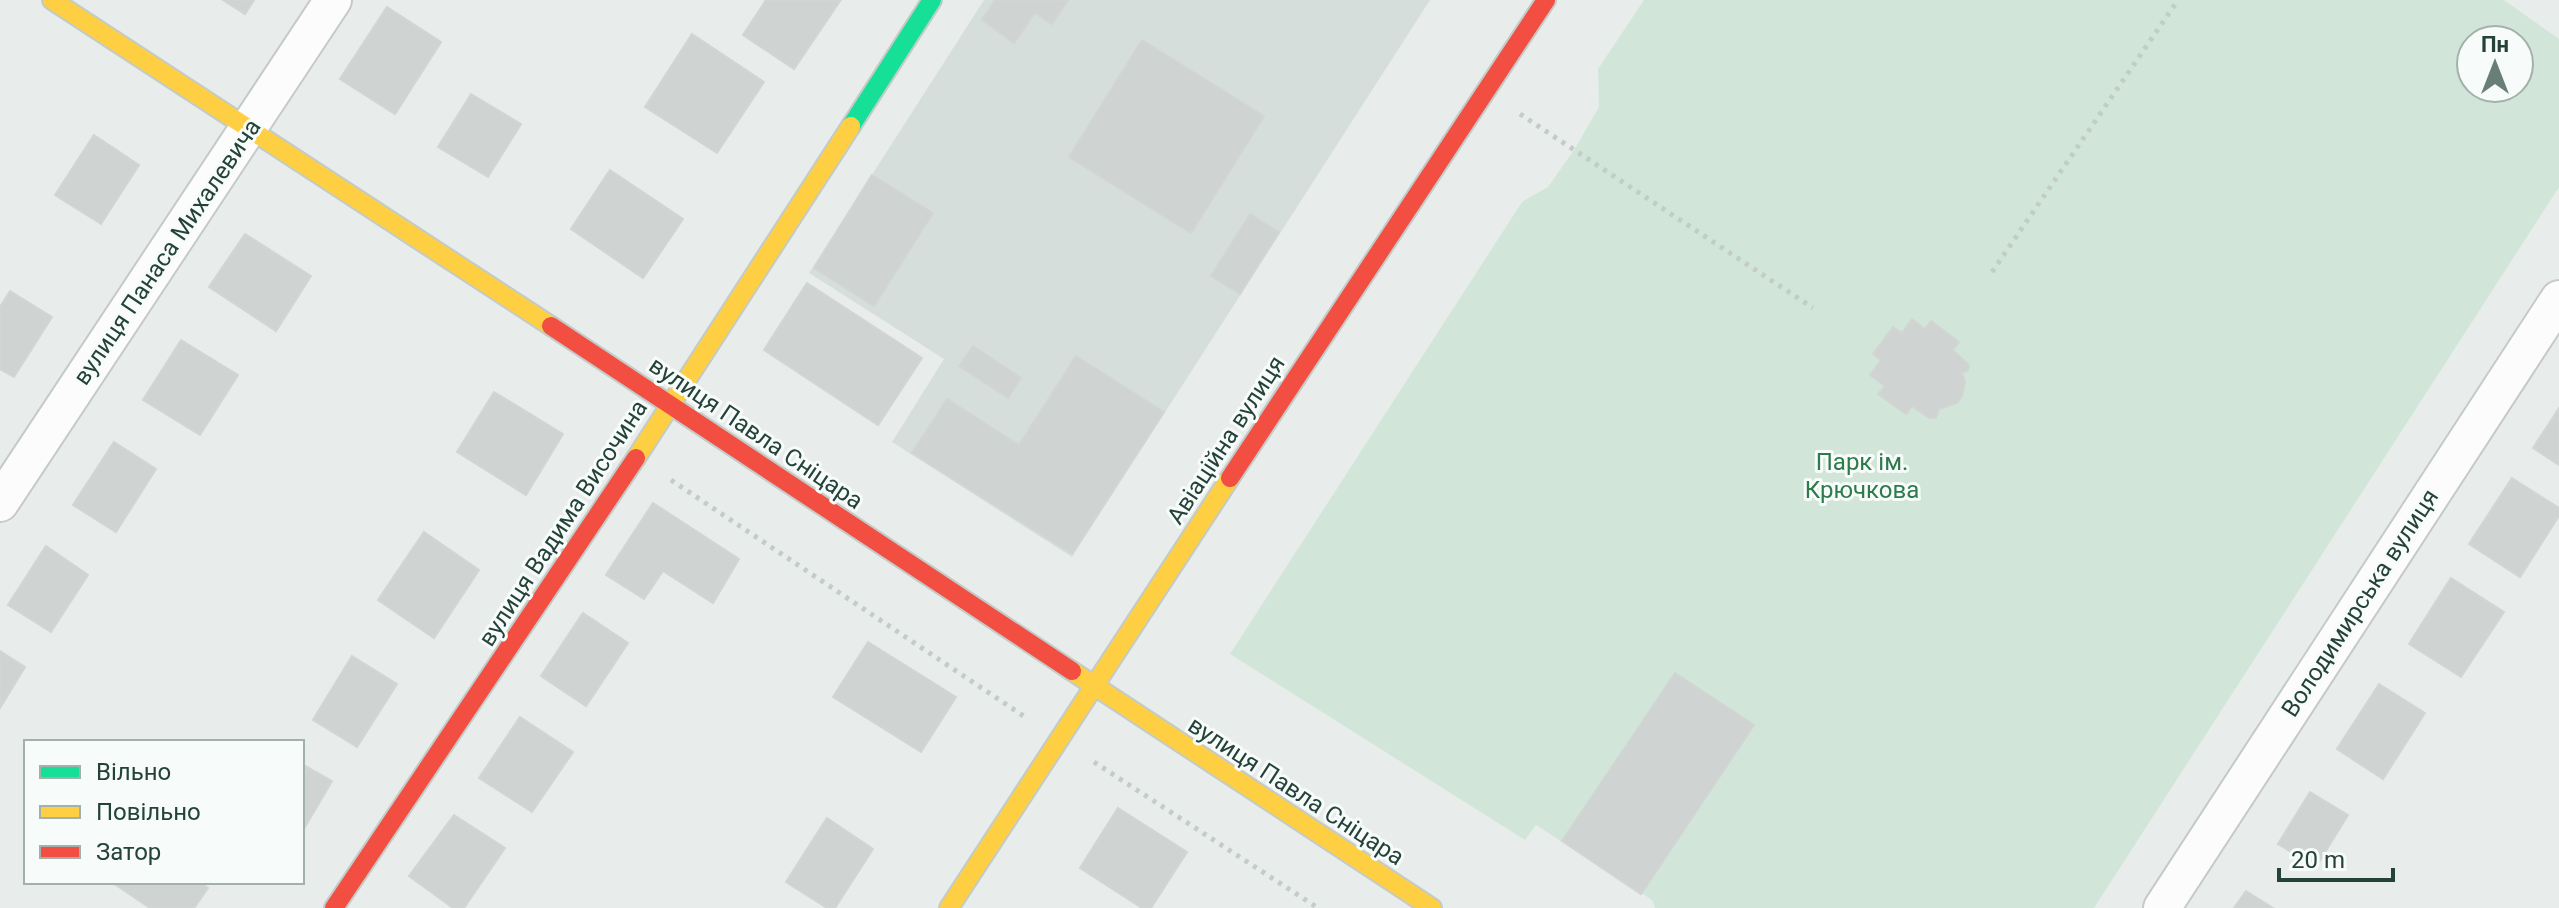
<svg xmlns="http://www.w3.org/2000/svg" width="2559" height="908" font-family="Roboto,sans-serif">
<rect width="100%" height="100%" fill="#e8edeb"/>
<path fill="#d6dedb" d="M984 0H1430L1072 557 892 442 944 359 809 273Z"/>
<path fill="#d1e6d8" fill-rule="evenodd" d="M1644 0H2504L2559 39V187L2094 908H1655L1652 900 1536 825 1525 840 1230 654 1522 202 1548 187 1574 150 1599 107 1598 69ZM2471 40H2519V88H2471Z"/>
<g fill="#cfd4d2" stroke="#d1d6d4" stroke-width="2">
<path d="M223 0H254L245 14Z"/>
<path d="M766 0 840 1 794 69 743 35Z"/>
<path d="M995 0H1068L1052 24 1035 13 1014 43 982 20Z"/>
<path d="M387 7 441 42 395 114 340 79Z"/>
<path d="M692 34 764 82 717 153 645 107Z"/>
<path d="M1142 40 1264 116 1191 233 1069 157Z"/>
<path d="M471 94 521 124 488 177 438 147Z"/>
<path d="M94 135 139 165 101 224 55 195Z"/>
<path d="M610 170 683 219 643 278 571 229Z"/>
<path d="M872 175 933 213 874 306 814 268Z"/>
<path d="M1250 214 1279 232 1240 294 1211 276Z"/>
<path d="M245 234 311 276 276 331 209 287Z"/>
<path d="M807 283 922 358 878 425 764 350Z"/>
<path d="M10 291 52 317 14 377 0 369V307Z"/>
<path d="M1912 319 1925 329 1931 321 1959 342 1953 350 1969 365 1968 370 1962 373 1965 382 1962 396 1957 403 1939 409 1936 418H1929L1912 406 1906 414 1878 394 1885 386 1870 375 1881 360 1873 354 1893 327 1902 333Z"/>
<path d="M181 340 238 375 200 435 143 400Z"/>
<path d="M973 346 1021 378 1008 398 959 366Z"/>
<path d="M1076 356 1164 412 1072 554 912 453 947 399 1019 445Z"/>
<path d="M494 392 563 434 526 495 457 452Z"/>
<path d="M2559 408V465L2533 448Z"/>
<path d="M114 442 156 469 116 532 73 505Z"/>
<path d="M2512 478 2559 508V516L2520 577 2469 544Z"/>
<path d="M653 503 739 559 713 603 663 571 644 599 606 575Z"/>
<path d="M424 532 479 570 434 638 378 600Z"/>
<path d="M46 546 88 575 51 632 8 605Z"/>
<path d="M2451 578 2504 612 2461 677 2409 644Z"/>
<path d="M583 613 628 643 586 706 541 676Z"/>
<path d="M868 642 956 697 921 752 833 697Z"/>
<path d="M0 651 25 667 0 708Z"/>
<path d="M352 656 397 684 357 747 313 720Z"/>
<path d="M1675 673 1754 725 1641 894 1562 841Z"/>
<path d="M2379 684 2425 713 2383 779 2337 749Z"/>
<path d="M520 717 573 752 532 812 479 778Z"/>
<path d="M302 764 332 781 302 832Z"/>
<path d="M2310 792 2348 815 2316 867 2278 844Z"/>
<path d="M1118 808 1187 852 1151 908H1142L1080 868Z"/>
<path d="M454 815 505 848 464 908H453L409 876Z"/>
<path d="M827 818 873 849 835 908H827L786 882Z"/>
<path d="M199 882 208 888 194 908H150L113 883Z"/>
<path d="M2246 891 2273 908H2234Z"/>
</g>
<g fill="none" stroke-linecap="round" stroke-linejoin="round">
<g stroke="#c5cac8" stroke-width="40">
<g id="street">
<path d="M0 503 333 0"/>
<path d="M2162 908 2559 299"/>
</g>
</g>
<g stroke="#c3cbc8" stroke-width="22">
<path id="fast" d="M851 126 932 0"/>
</g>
<g stroke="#c3cbc8" stroke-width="22">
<g id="slow">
<path d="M52 0 551 326"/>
<path d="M636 458 851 126"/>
<path d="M1072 671 1432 908"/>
<path d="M949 908 1230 478"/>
</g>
</g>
<g stroke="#c3cbc8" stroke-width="22">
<g id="jam">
<path d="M551 326 1072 671"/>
<path d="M1230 478 1546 0"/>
<path d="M334 908 636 458"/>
</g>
</g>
<g stroke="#c3ccca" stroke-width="5" stroke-dasharray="4 6" stroke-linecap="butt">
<path d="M1520 114 1813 308"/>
<path d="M1992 272 2178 0"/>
<path d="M671 480 1025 717"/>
<path d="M1094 762 1318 908"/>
</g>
<use href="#street" stroke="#fcfcfc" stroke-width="36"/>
<use href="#fast" stroke="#16e098" stroke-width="18"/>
<use href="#slow" stroke="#ffcf43" stroke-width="18"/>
<use href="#jam" stroke="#f24e42" stroke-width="18"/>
</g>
<g text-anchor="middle" stroke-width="6" stroke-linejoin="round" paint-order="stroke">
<g font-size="24" fill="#24423a" stroke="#f7fbf9">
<text transform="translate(167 252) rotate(-56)" y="8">вулиця Панаса Михалевича</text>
<text transform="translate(756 433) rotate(34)" y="8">вулиця Павла Сніцара</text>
<text transform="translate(1226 440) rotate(-57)" y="8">Авіаційна вулиця</text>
<text transform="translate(563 523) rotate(-57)" y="8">вулиця Вадима Височина</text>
<text transform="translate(2360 603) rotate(-57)" y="8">Володимирська вулиця</text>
<text transform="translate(1296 791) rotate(33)" y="8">вулиця Павла Сніцара</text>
</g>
<g font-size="24" fill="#2d7a4b" stroke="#f7fbf9">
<text x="1862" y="470">Парк ім.<tspan x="1862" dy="28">Крючкова</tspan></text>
</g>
</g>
<rect x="24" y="740" width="280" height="144" fill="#f7fbf9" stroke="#a3b1ad" stroke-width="2"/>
<rect x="40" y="766" width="40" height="12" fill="#16e098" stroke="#a3b1ad" stroke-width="2"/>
<text x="96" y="780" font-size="24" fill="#24423a">Вільно</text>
<rect x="40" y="806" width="40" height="12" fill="#ffcf43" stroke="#a3b1ad" stroke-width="2"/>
<text x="96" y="820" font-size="24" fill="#24423a">Повільно</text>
<rect x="40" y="846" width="40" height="12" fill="#f24e42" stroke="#a3b1ad" stroke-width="2"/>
<text x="96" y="860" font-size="24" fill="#24423a">Затор</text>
<g transform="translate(2495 64)"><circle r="38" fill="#f7fbf9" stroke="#a3b1ad" stroke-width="2"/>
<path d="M0-6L14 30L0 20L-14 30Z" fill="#697e78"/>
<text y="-12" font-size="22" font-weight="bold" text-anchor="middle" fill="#24423a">Пн</text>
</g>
<path d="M2279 868v12h114v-12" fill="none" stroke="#24423a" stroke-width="4"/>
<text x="2291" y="868" font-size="24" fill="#24423a" stroke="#f7fbf9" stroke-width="6" paint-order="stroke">20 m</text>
</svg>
